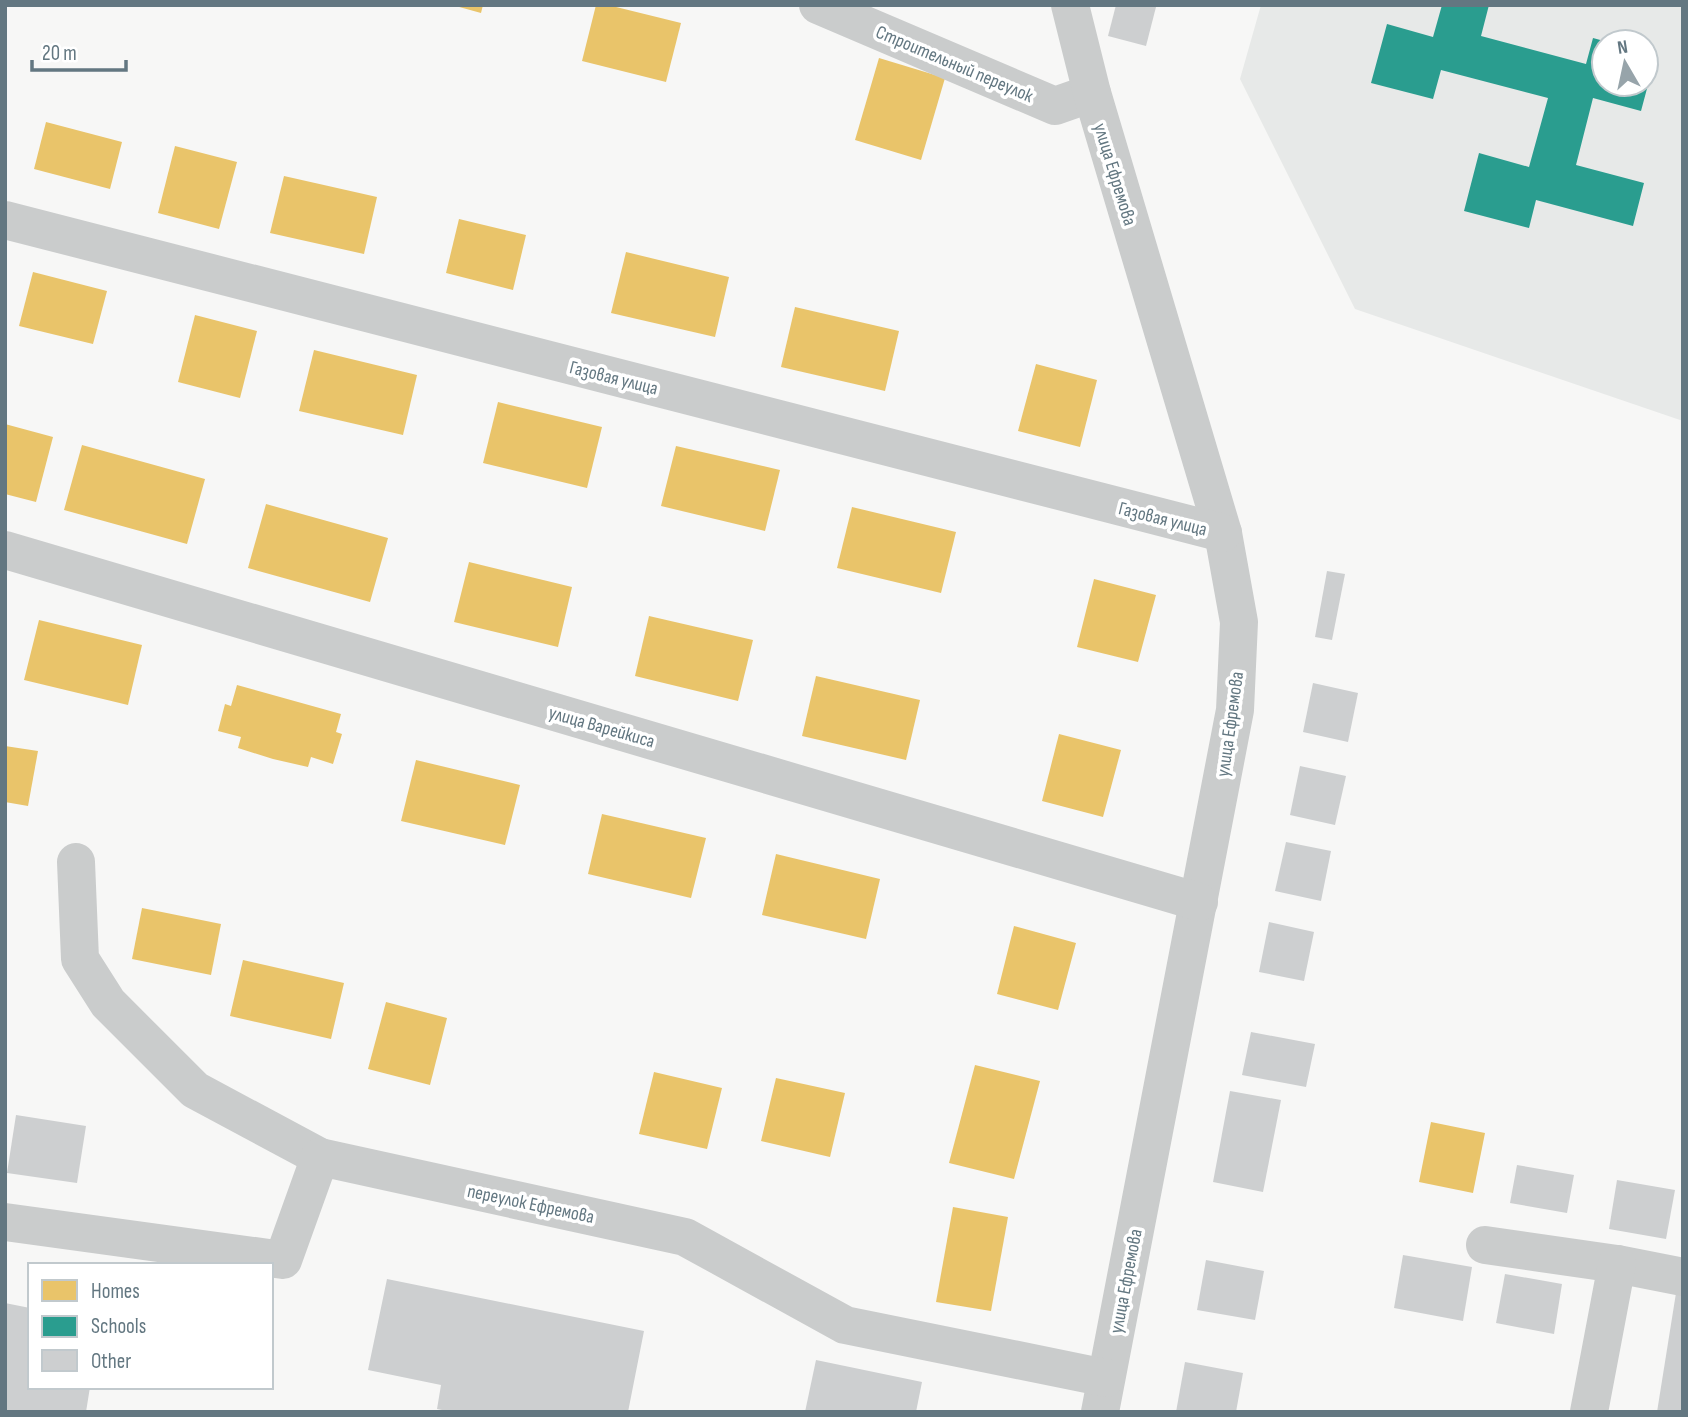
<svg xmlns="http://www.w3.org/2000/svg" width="1688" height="1417" font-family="'Sofia Sans Condensed',sans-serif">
<rect width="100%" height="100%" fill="#f7f7f6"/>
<path fill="#e7e9e8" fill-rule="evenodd" d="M1261 5H1683V421L1355 309 1240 79ZM1604 42H1646V84H1604Z"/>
<g fill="#e9c46a">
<path d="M452 5H483L481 13Z"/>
<path d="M596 5H608L681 23 666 82 582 61Z"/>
<path d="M879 58 945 78 921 160 855 140Z"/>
<path d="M46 122 122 142 110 189 34 169Z"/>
<path d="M175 146 237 162 219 229 158 213Z"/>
<path d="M284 176 377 197 364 254 270 233Z"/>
<path d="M459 219 526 235 513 290 446 273Z"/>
<path d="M626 252 729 277 715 337 611 313Z"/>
<path d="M33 272 107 291 93 344 19 326Z"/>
<path d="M795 307 899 331 885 391 781 367Z"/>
<path d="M195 315 257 331 240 398 178 382Z"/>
<path d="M314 350 417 375 403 435 299 411Z"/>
<path d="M1036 364 1097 380 1080 447 1018 431Z"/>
<path d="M498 402 602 427 587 488 483 463Z"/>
<path d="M5 424 53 437 36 502 5 494Z"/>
<path d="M82 445 205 479 187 544 64 510Z"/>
<path d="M676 446 780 470 765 531 661 506Z"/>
<path d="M266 504 388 538 370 602 248 568Z"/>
<path d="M852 507 956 532 941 593 837 568Z"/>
<path d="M469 562 572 587 558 647 454 622Z"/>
<path d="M1094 579 1156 595 1138 662 1077 647Z"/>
<path d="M649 616 753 640 738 701 635 676Z"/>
<path d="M39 620 142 645 128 705 24 680Z"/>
<path d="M816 676 920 700 906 760 802 736Z"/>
<path d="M237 685 341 714 336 732 342 734 333 764 311 757 308 767 273 759 238 748 241 737 218 731 225 704 231 706Z"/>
<path d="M1059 734 1121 750 1103 817 1042 801Z"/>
<path d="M5 746 38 751 28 806 5 802Z"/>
<path d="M416 760 520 785 505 845 401 821Z"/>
<path d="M602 814 706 838 691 898 588 874Z"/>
<path d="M776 854 880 879 866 939 762 915Z"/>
<path d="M142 908 221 924 211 975 132 959Z"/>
<path d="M1014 926 1076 943 1058 1010 997 994Z"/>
<path d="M243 960 344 983 331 1039 230 1016Z"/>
<path d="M386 1002 447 1018 430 1085 368 1069Z"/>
<path d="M975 1065 1040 1081 1014 1179 949 1163Z"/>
<path d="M654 1072 722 1088 707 1149 639 1134Z"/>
<path d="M776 1078 845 1093 830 1157 761 1141Z"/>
<path d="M1431 1122 1485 1133 1473 1193 1419 1182Z"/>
<path d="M953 1207 1008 1217 991 1311 936 1302Z"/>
</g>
<path fill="#2a9d8f" d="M1442 5H1489L1481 36 1586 64 1593 38 1604 41V84H1646V53L1656 55 1641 111 1593 98 1576 165 1644 183 1633 226 1536 200 1529 228 1464 211 1479 153 1529 167 1548 98 1441 70 1433 99 1371 83 1387 24 1433 37Z"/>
<g fill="#cdcfd0">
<path d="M1116 5 1156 7 1146 46 1108 36Z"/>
<path d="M1327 571 1345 574 1332 640 1315 637Z"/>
<path d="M1313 683 1358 693 1348 742 1303 732Z"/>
<path d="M1300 766 1346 776 1335 825 1290 815Z"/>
<path d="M1286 842 1331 851 1321 901 1275 891Z"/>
<path d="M1269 922 1314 932 1304 981 1259 972Z"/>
<path d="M1251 1032 1315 1044 1306 1087 1242 1075Z"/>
<path d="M1230 1091 1281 1100 1263 1192 1213 1182Z"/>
<path d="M16 1115 86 1126 77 1183 7 1173Z"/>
<path d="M1517 1165 1574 1175 1567 1213 1510 1203Z"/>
<path d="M1617 1180 1675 1190 1666 1239 1609 1229Z"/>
<path d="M1403 1255 1472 1267 1463 1321 1394 1308Z"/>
<path d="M1206 1260 1264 1271 1255 1320 1197 1310Z"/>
<path d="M1505 1274 1562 1284 1554 1334 1496 1323Z"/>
<path d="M387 1279 644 1331 628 1412H452L437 1409 441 1385 368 1370Z"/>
<path d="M1676 1293 1683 1294V1412H1657Z"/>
<path d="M5 1303 30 1308V1387H90L86 1412H5Z"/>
<path d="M816 1360 922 1382 916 1412H805Z"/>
<path d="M1185 1362 1243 1373 1236 1412H1176Z"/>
</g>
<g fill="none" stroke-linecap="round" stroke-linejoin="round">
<g stroke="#cacccc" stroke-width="38">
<path d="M818 5 1055 106 1092 93"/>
<path d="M1070 5 1092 93 1223 533 1239 622 1235 710 1100 1412"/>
<path d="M5 220 1223 533"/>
<path d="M5 550 1199 902"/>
<path d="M76 862 80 959 108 1003 195 1090 320 1157"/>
<path d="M5 1222 283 1260 320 1157 685 1237 845 1325 1106 1378"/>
<path d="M1485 1245 1617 1264 1683 1277"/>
<path d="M1589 1412 1617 1264"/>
</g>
</g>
<g text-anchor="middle" stroke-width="7" stroke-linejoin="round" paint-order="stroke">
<g font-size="19" fill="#637781" stroke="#fff">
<text transform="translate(955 63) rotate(23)" y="7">Строительный переулок</text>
<text transform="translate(1116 174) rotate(73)" y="7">улица Ефремова</text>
<text transform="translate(614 377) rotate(14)" y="7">Газовая улица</text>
<text transform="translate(1163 518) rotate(14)" y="7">Газовая улица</text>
<text transform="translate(1229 724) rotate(-82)" y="7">улица Ефремова</text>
<text transform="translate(602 726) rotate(16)" y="7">улица Варейкиса</text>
<text transform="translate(531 1203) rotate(12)" y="7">переулок Ефремова</text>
<text transform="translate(1125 1281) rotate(-79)" y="7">улица Ефремова</text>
</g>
</g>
<rect width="1688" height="1417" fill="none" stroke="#637781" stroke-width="14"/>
<rect x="28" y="1263" width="245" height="126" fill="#ffffff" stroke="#c1c9cd" stroke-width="2"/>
<rect x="42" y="1280" width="35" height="21" fill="#e9c46a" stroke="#c1c9cd" stroke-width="2"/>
<text x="91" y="1298" font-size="21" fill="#637781">Homes</text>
<rect x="42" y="1316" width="35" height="21" fill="#2a9d8f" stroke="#c1c9cd" stroke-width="2"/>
<text x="91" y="1333" font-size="21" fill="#637781">Schools</text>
<rect x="42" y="1350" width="35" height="21" fill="#cdcfd0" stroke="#c1c9cd" stroke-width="2"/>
<text x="91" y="1368" font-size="21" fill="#637781">Other</text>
<g transform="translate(1625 63) rotate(351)"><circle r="33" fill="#ffffff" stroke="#c1c9cd" stroke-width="2"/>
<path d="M0-5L12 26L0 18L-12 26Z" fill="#97a4aa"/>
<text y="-10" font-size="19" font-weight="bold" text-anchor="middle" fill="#637781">N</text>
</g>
<path d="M32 60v10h94v-10" fill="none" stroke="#637781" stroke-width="3.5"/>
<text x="42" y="60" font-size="21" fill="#637781" stroke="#ffffff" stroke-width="5" paint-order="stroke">20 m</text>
</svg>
